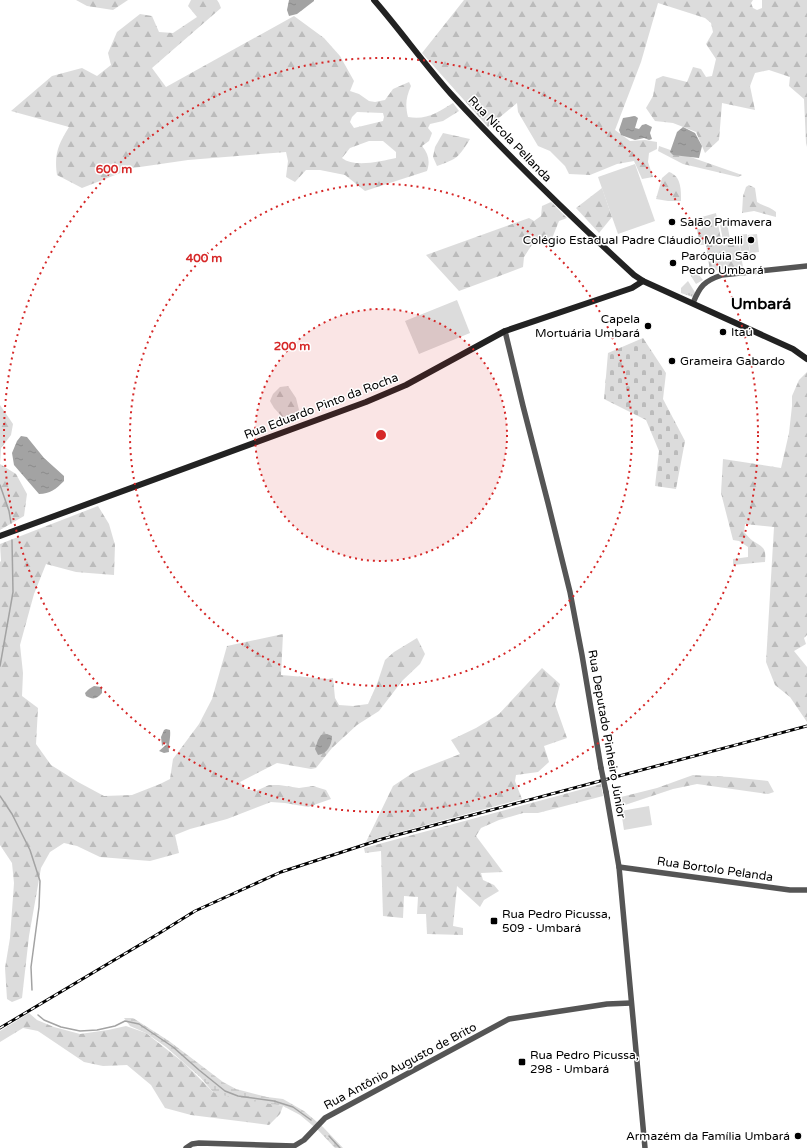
<svg xmlns="http://www.w3.org/2000/svg" width="807" height="1148" font-family="'Varela Round',sans-serif">
<defs>
<pattern id="grass-tufts" width="24" height="20" patternUnits="userSpaceOnUse"><rect width="24" height="20" fill="#dcdcdc"/><path d="M3 7l-1-3M5 7V3M7 7l1-3M15 17l-1-3M17 17v-4M19 17l1-3" fill="none" stroke="#bbb"/></pattern>
<pattern id="forest-firs" width="22" height="20" patternUnits="userSpaceOnUse"><rect width="22" height="20" fill="#dcdcdc"/><path d="M5 1l3.5 6h-7zM16 11l3.5 6h-7z" fill="#bbb"/></pattern>
<pattern id="wetland-marsh" width="20" height="14" patternUnits="userSpaceOnUse"><rect width="20" height="14" fill="#dcdcdc"/><path d="M1 5h8M5 5V1M11 12h8M15 12V8" fill="none" stroke="#bbb"/></pattern>
<pattern id="cemetery-stones" width="16" height="16" patternUnits="userSpaceOnUse"><rect width="16" height="16" fill="#dcdcdc"/><path d="M2 7V4a2 2 0 0 1 4 0v3zM10 15v-3a2 2 0 0 1 4 0v3z" fill="#bbb"/></pattern>
<pattern id="water-ripples" width="26" height="14" patternUnits="userSpaceOnUse"><rect width="26" height="14" fill="#a3a3a3"/><path d="M2 4q2-2 4 0t4 0M15 11q2-2 4 0t4 0" fill="none" stroke="#8b8b8b"/></pattern>
</defs>
<rect width="100%" height="100%" fill="#fff"/>
<g fill="url(#grass-tufts)">
<path d="M702 269 703 272 699 275 703 280 696 284 689 273Z"/>
<path d="M688 281 696 294 693 297 681 293V288Z"/>
</g>
<g fill="url(#forest-firs)" fill-rule="evenodd">
<path d="M76 0H128L113 10 87 6Z"/>
<path d="M191 0H217L219 3 221 8 152 68 166 87 294 16 324 38 340 56 354 81 350 91 359 94 369 101 375 102 385 100 393 89 409 82 411 86C406 97 405 105 408 117 427 120 437 113 453 103L459 111 443 121 430 124 428 128 432 133 429 141 422 146C429 154 430 162 427 171L365 191 345 175 320 170H306L295 182 286 177 288 161 286 152 188 160 133 168 82 188 57 175C54 154 58 145 69 127L11 111 52 76 82 68 97 76 111 65 108 53 117 32 140 14 152 16 159 32 173 33 197 17 188 6ZM357 112 383 113 384 117 383 121 354 128 350 122 352 117ZM369 141H383L396 152V158C382 161 354 168 342 158L350 148Z"/>
<path d="M464 0H753L751 3 753 8 757 10 762 8V0H807V147L806 143 804 99 789 86 790 77 769 70 755 73 750 86 755 110 722 103 719 140 705 153 696 132 673 123 655 121 646 108 653 96 656 79 663 76 687 82 693 67 701 69 706 77 712 76 716 59 706 44 713 32 711 23 705 18 658 3 641 62 615 130 630 141 645 140 657 142V149L649 153 648 162 653 177 642 179 634 161 617 164 590 175 569 174 565 166 550 151 538 146 518 112 517 103 488 127 422 53Z"/>
<path d="M443 133 470 139C459 157 457 159 437 166L433 157 435 147Z"/>
<path d="M659 146 742 175 738 177 683 164 658 151Z"/>
<path d="M669 172C681 176 681 189 681 201H668L656 199 662 178Z"/>
<path d="M749 185 755 188 757 202C763 206 771 207 776 212V217L754 211 742 213 743 196 746 187Z"/>
<path d="M602 188 612 217 599 233 576 208Z"/>
<path d="M551 202 567 218 559 221 551 241 542 245 533 243 524 257 523 267 459 291 426 255 529 218 534 221 541 216 542 206Z"/>
<path d="M716 213 722 245 739 243 743 267 710 271 706 245H700L697 229H702V217Z"/>
<path d="M807 372V635L804 638 806 644 794 651 807 667V722L790 697 775 685 766 662 774 527 745 524 744 532C747 535 750 539 753 541 765 548 766 549 765 562L733 565V559L748 557V547L739 541 733 540 721 493 723 459 781 468 789 433 792 406V396L799 380Z"/>
<path d="M288 386 296 398 299 410 294 417 287 422 274 408 270 401 273 394 280 387Z"/>
<path d="M0 405 13 424 11 435 1 448 0 464 16 474 27 494 24 516 0 530Z"/>
<path d="M98 506 109 524 115 545 114 575 76 572 46 564 34 594 20 645 23 673 22 696 38 708 36 744 51 765 78 782 104 796 132 795 160 784 170 779 173 759 199 724 212 699 227 646 283 634 281 675 328 679 333 678 335 698 339 705 353 706 368 704 377 684 385 660 394 652 417 638 425 654 420 664 402 681 379 711 357 725 332 748 316 768 311 769 277 763 240 782 245 789 256 791 269 785H279L299 788 313 786 326 790 331 799 308 807 285 803 271 802 227 819 190 829 175 835 179 853 150 861 100 857 77 846 64 843 50 852 41 868 29 936 22 998 12 1002 7 999 5 968 10 938 14 883 12 863 0 845V562L1 561 0 544Z"/>
<path d="M542 668 560 684 555 704 567 738 544 746 549 762 538 772 516 775 515 781 522 799 385 836 366 842 393 786 414 772 460 754 451 740 476 728 499 714Z"/>
<path d="M693 775 730 777 768 781 774 792 768 794 697 784 673 789 619 807 617 798 657 788Z"/>
<path d="M601 784 603 796 538 813H523L499 820 481 828 476 836 503 872 481 873 483 880 494 885 499 891 484 900 480 907 457 886 453 926 463 928V935L427 934 426 914H417L418 897 404 896 403 918 383 916 381 851 365 853 364 848 561 795Z"/>
<path d="M29 1013 37 1020 54 1027 80 1034 108 1030 126 1026 146 1033 184 1063 213 1092 283 1106 280 1114 269 1125 191 1115 165 1108 151 1085 127 1065 103 1066 84 1062 38 1031 23 1028 0 1042V1031Z"/>
</g>
<path fill="url(#wetland-marsh)" d="M124 1018H133L169 1041 223 1082 236 1089 267 1097 283 1099 304 1111 323 1127 343 1148H335L318 1130 300 1115 283 1106 233 1098 213 1092 200 1077 166 1047 146 1033 130 1026Z"/>
<path fill="url(#cemetery-stones)" d="M643 338 666 373 663 399 685 441 676 489 655 486 659 451 646 420 604 399 608 353Z"/>
<g fill="#dcdcdc">
<path d="M635 164 655 221 618 234 598 177Z"/>
<path d="M727 223 730 239 723 240 720 225Z"/>
<path d="M747 234 750 254 741 255 739 235Z"/>
<path d="M757 234 759 252 750 253 748 235Z"/>
<path d="M457 300 470 333 419 354 405 321Z"/>
<path d="M649 806 652 825 624 830 621 811Z"/>
</g>
<g fill="url(#water-ripples)">
<path d="M289 0H314V1L297 14 289 16 287 10Z"/>
<path d="M635 116 638 118 635 128 639 129 642 125 646 124 652 127 650 133 652 139 649 140 644 138 635 140 621 135 619 130 623 118Z"/>
<path d="M683 127 695 133 702 146 699 158 673 155 670 152 677 132Z"/>
<path d="M21 436 27 437 44 458 64 476V481C56 489 50 494 39 494L14 465 12 453 17 441Z"/>
<path d="M94 686 101 687 102 689V693C97 699 93 700 86 696L85 693 89 689Z"/>
<path d="M166 729 170 730C171 738 168 745 169 752L164 753 159 751 167 744 165 743 162 746 161 737 164 730Z"/>
<path d="M327 734 332 736C332 745 327 754 318 755L315 749 318 740 321 735Z"/>
</g>
<g fill="none" stroke-linecap="round" stroke-linejoin="round">
<g stroke="#a3a3a3" stroke-width="1.5">
<path d="M0 485 9 511 11 523"/>
<path d="M0 666 13 592 12 540"/>
<path d="M0 796 12 814 30 850 40 881 39 907 31 967 32 990"/>
<path d="M38 1015 44 1020 61 1027 80 1031 97 1030 115 1026 125 1021 139 1024 173 1047 199 1070 225 1091 238 1096 274 1101 293 1107 311 1120"/>
<path d="M329 1136 340 1148"/>
</g>
<g stroke="#555" stroke-width="5.5">
<path d="M693 303C700 286 704 281 722 275L807 266"/>
<path d="M505 331 523 406 548 503 570 592 582 655 601 768"/>
<path d="M606 792 619 867 645 1148"/>
<path d="M619 867 790 890H807"/>
<path d="M186 1148 192 1144 199 1143 294 1146 304 1140 325 1118 509 1019 607 1004 631 1003"/>
</g>
<g stroke="#222" stroke-width="6">
<path d="M374 0C401 31 424 64 451 94 509 157 571 217 634 275L643 281 793 349 807 359"/>
<path d="M0 536 366 402 406 385 505 331 632 288 643 281"/>
</g>
<g stroke="#000" stroke-width="3">
<path id="rail" d="M0 1028 158 934 195 911 281 872 382 839 807 726"/>
</g>
<use href="#rail" stroke="#fff" stroke-width="1.5" stroke-dasharray="4.5" stroke-linecap="butt"/>
<path stroke="#555" stroke-width="5.5" d="M601 768 606 792"/>
</g>
<circle cx="381" cy="435" r="126" fill="#d62828" fill-opacity=".12"/>
<g fill="none" stroke="#d62828" stroke-width="2" stroke-dasharray="2 4">
<circle cx="381" cy="435" r="126"/>
<circle cx="381" cy="435" r="251"/>
<circle cx="381" cy="435" r="377"/>
</g>
<g fill="#000" stroke="#fff" stroke-width="1.5">
<circle cx="672" cy="222" r="4"/>
<circle cx="751" cy="240" r="4"/>
<circle cx="673" cy="263" r="4"/>
<circle cx="648" cy="326" r="4"/>
<circle cx="723" cy="332" r="4"/>
<circle cx="672" cy="361" r="4"/>
<rect x="490" y="917" width="8" height="8" rx="2"/>
<rect x="518" y="1058" width="8" height="8" rx="2"/>
<circle cx="798" cy="1136" r="4"/>
</g>
<g text-anchor="middle" stroke-width="3" stroke-linejoin="round" paint-order="stroke">
<g font-size="12" fill="#000" stroke="#fff">
<text transform="translate(510 139) rotate(46)" y="4">Rua Nicola Pellanda</text>
<text transform="translate(321 406) rotate(-21)" y="4">Rua Eduardo Pinto da Rocha</text>
<text transform="translate(607 734) rotate(80)" y="4">Rua Deputado Pinheiro Júnior</text>
<text transform="translate(715 869) rotate(8)" y="4">Rua Bortolo Pelanda</text>
<text transform="translate(400 1066) rotate(-28)" y="4">Rua Antônio Augusto de Brito</text>
</g>
<g font-size="12" fill="#000" stroke="#fff" text-anchor="start">
<text x="680" y="226">Salão Primavera</text>
<text x="743" y="244" text-anchor="end">Colégio Estadual Padre Cláudio Morelli</text>
<text x="681" y="260">Paróquia São<tspan x="681" dy="14">Pedro Umbará</tspan></text>
<text x="640" y="323" text-anchor="end">Capela<tspan x="640" dy="14">Mortuária Umbará</tspan></text>
<text x="731" y="336">Itaú</text>
<text x="680" y="365">Grameira Gabardo</text>
<text x="502" y="918">Rua Pedro Picussa,<tspan x="502" dy="14">509 - Umbará</tspan></text>
<text x="530" y="1059">Rua Pedro Picussa,<tspan x="530" dy="14">298 - Umbará</tspan></text>
<text x="790" y="1140" text-anchor="end">Armazém da Família Umbará</text>
</g>
<g font-size="16" font-weight="bold" fill="#000" stroke="#fff">
<text x="761" y="309">Umbará</text>
</g>
</g>
<circle cx="381" cy="435" r="6" fill="#d62828" stroke="#fff" stroke-width="2"/>
<g font-size="12" text-anchor="middle" font-weight="bold" fill="#d62828" stroke="#fff" stroke-width="3" stroke-linejoin="round" paint-order="stroke">
<text x="114" y="173">600 m</text>
<text x="204" y="262">400 m</text>
<text x="292" y="350">200 m</text>
</g>
</svg>
